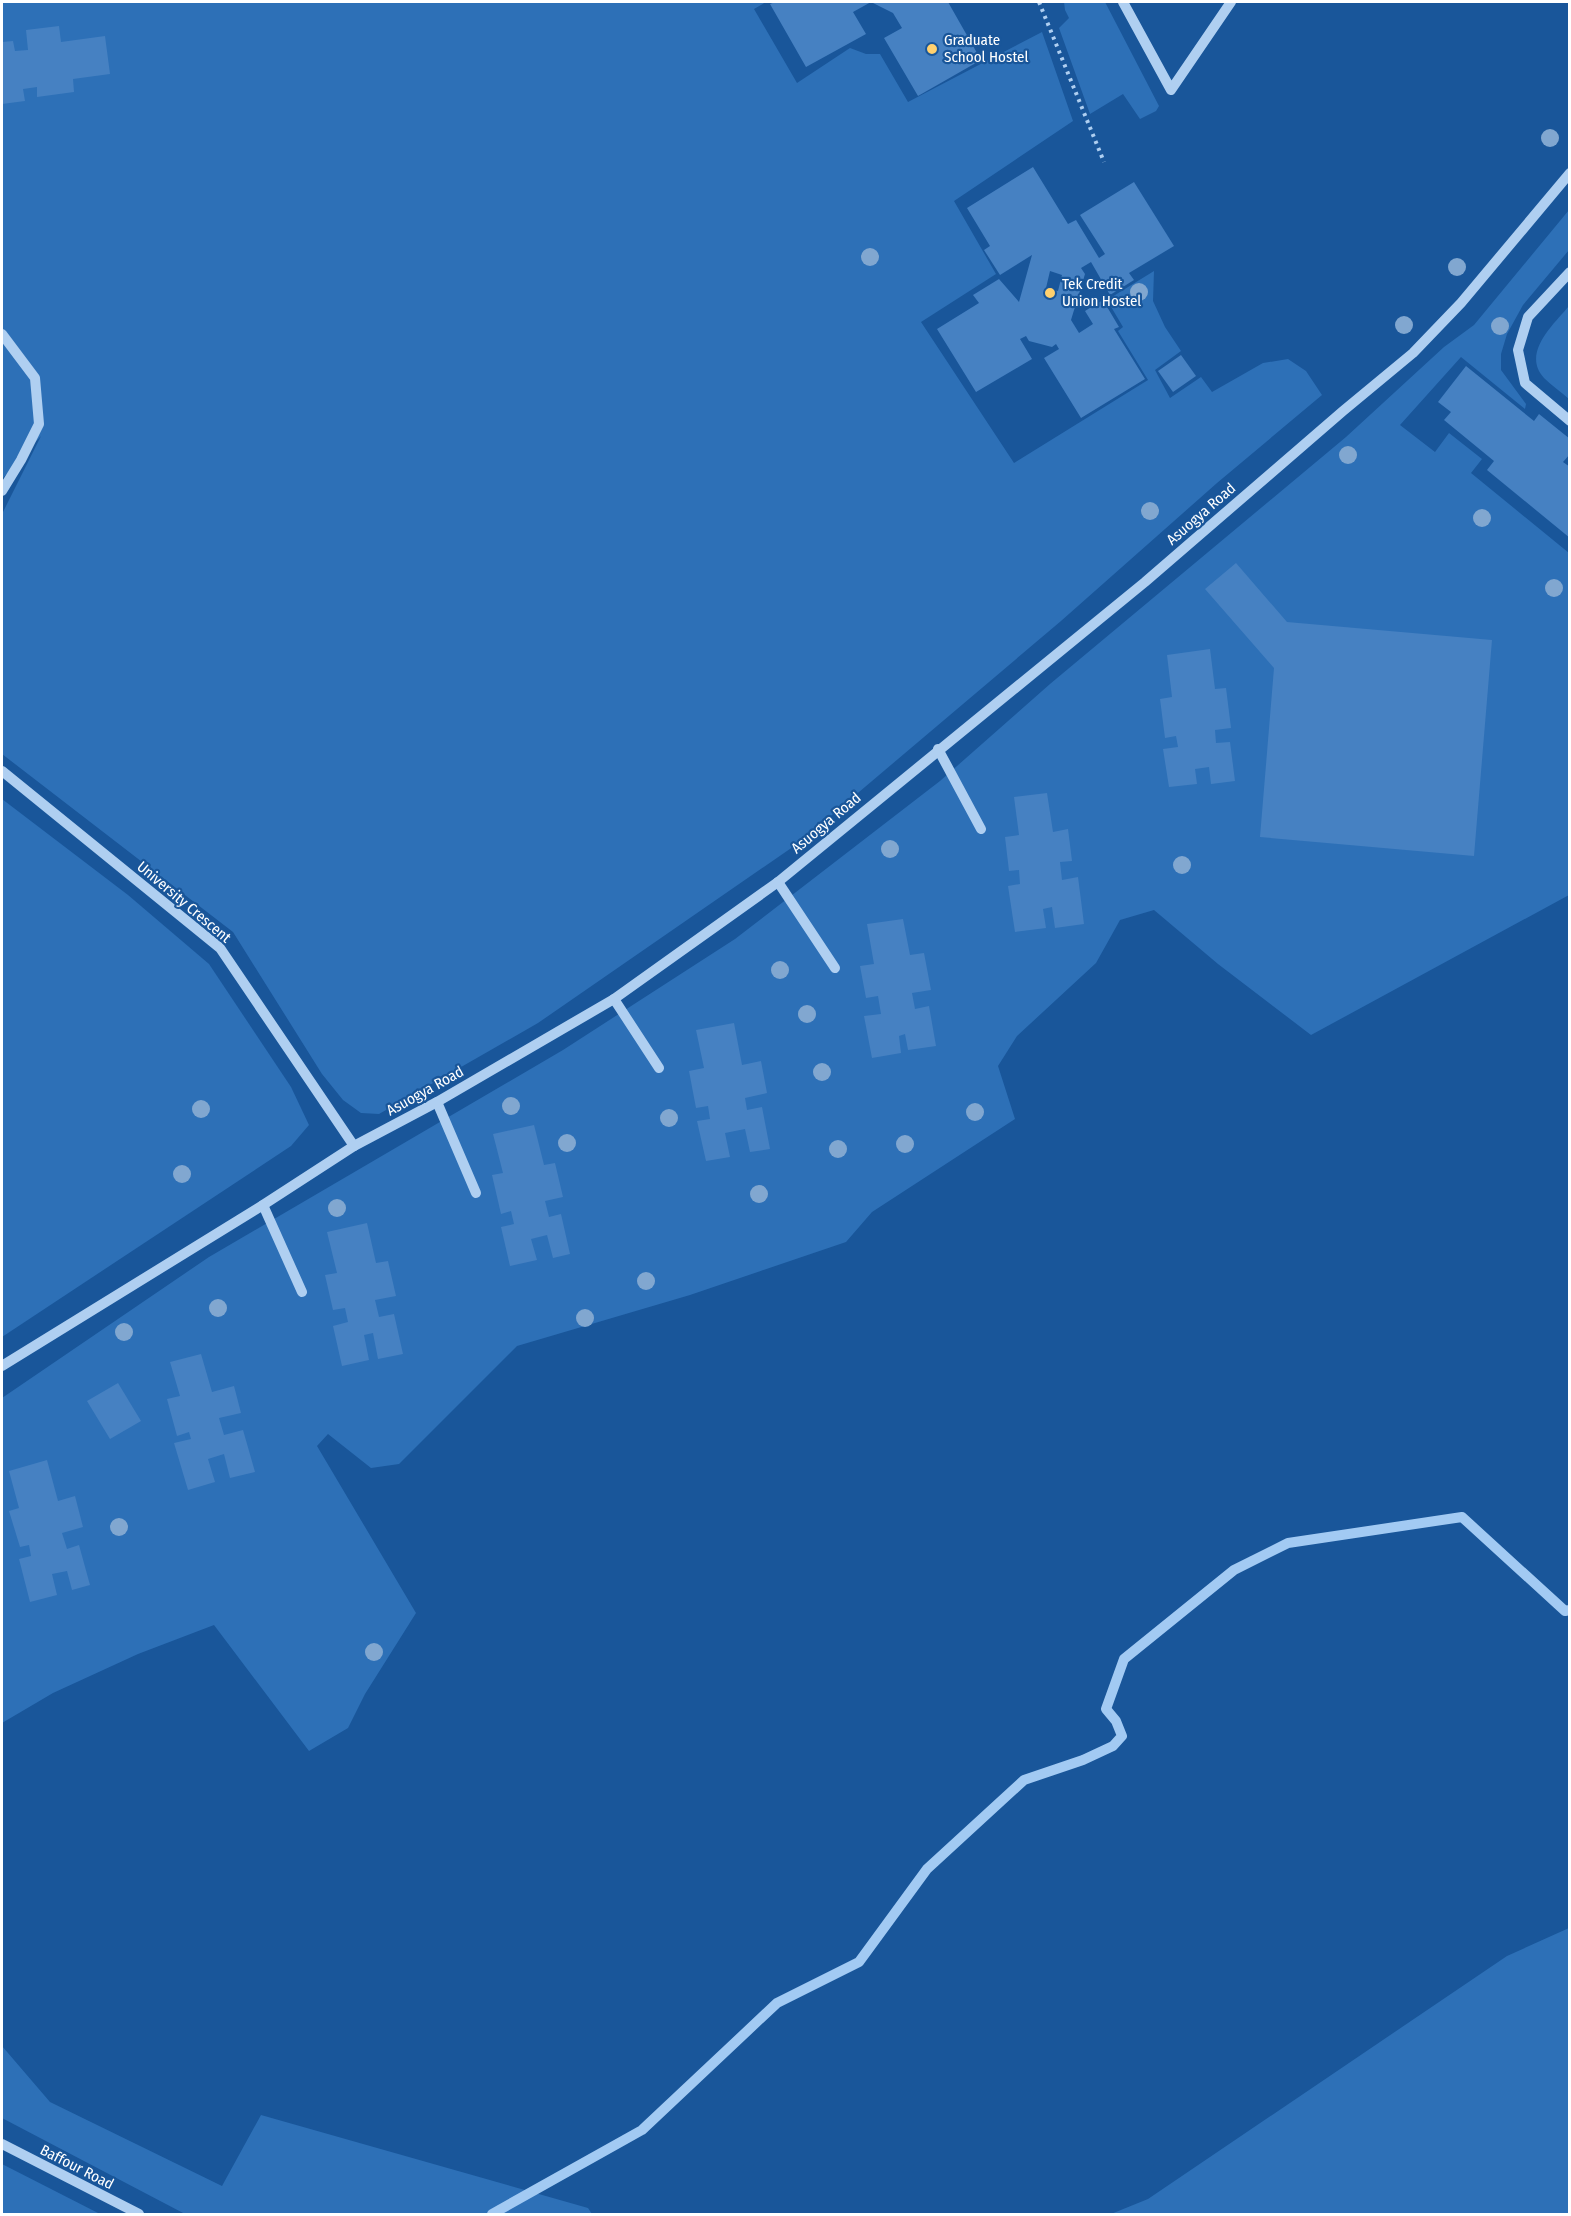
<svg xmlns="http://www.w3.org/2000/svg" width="1571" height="2216" font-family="'Fira Sans Condensed',sans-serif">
<rect width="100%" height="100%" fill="#19569a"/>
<g fill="#2d70b7">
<path d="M2 2H766L754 9 797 83 850 48 866 54H880L908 102 1042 32 1073 121 954 201 996 274 921 322 1014 463 1148 380 1118 331 1123 327 1107 300 1154 271 1153 301 1165 327 1181 351 1155 370 1170 398 1201 377 1212 392 1263 363 1288 359 1306 371 1322 395 1217 483 1061 621 800 842 538 1023 379 1114 361 1113 343 1100 322 1074 233 932 2 754V514L41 436 2 479Z"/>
<path d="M1064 2H1105L1159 106 1156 111 1140 119 1123 94 1090 114 1059 28 1069 18 1065 10Z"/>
<path d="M1569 210V250L1523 305 1507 334 1501 354V370L1526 404 1525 409 1461 357 1400 425 1435 452 1449 433 1482 459 1471 473 1569 553V895L1311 1035 1218 964 1154 910 1120 920 1096 963 1017 1036 998 1066 1015 1119 872 1212 846 1242 690 1295 517 1346 399 1464 371 1468 328 1434 317 1446 416 1613 365 1694 348 1728 309 1751 214 1625 138 1654 53 1693 2 1723V1398L209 1257 563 1050 735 939 940 781 1050 684 1346 437 1444 347 1474 325Z"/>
<path d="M1569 306V399C1561 392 1551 385 1544 378 1521 353 1554 324 1569 306Z"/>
<path d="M2 799 128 895 209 964 291 1087 309 1125 291 1146 2 1337Z"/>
<path d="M1569 1928V2214H1111L1148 2199 1507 1956Z"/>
<path d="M2 2046 50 2102 222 2186 261 2115 588 2208 592 2214H185L2 2118Z"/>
<path d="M2 2164 100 2214H2Z"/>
</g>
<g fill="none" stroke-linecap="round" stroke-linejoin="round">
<path stroke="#a2caf3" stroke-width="10" d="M492 2214 642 2130 777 2003 859 1962 927 1869 1024 1780 1083 1760 1113 1746 1122 1736 1116 1721 1106 1709 1124 1659 1234 1570 1288 1543 1462 1517 1565 1611 1570 1610"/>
</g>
<g fill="#4681c2" fill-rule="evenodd">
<path d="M775 2H948L981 60 918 96 884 38 902 28 893 13 871 2 853 12 866 34 806 67 770 4Z"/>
<path d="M59 26 61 42 105 36 110 74 73 79 74 92 37 97V87L23 89 25 101 2 104V42L13 41 15 51 28 50 26 30Z"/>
<path d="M1033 167 1068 224 1076 220 1099 258 1105 254 1080 215 1134 182 1174 246 1129 273 1134 280 1110 295 1091 262 1081 268 1085 274 1071 320 1079 333 1093 324 1085 311 1103 300 1119 327 1114 329 1145 379 1081 418 1044 358 1059 349 1056 344 1052 347 1029 341 1026 336 1020 339 1032 359 976 392 937 329 979 303 973 295 999 279 1019 302 1032 255 1000 275 984 250 990 246 967 208ZM1050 271 1062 275 1058 291 1046 288Z"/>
<path d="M1181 355 1196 376 1173 392 1158 371Z"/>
<path d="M1466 366 1534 421 1539 414 1570 439V454L1563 462 1570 467V538L1487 470 1494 461 1444 420 1451 412 1438 402Z"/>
<path d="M1236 563 1287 622 1492 640 1474 856 1260 837 1274 668 1205 589Z"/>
<path d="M1210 649 1215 689 1226 688 1231 728 1215 730 1216 743 1230 742 1235 781 1211 784 1209 767 1195 769 1197 784 1169 787 1163 749 1178 747 1176 736 1165 738 1160 699 1172 697 1167 655Z"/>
<path d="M1047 793 1053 832 1068 829 1072 861 1060 862 1062 880 1078 877 1084 924 1055 928 1052 907 1043 909 1046 928 1015 932 1008 886 1020 884 1019 870 1009 871 1005 837 1019 835 1014 797Z"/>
<path d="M903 919 910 955 924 953 931 990 912 993 915 1009 929 1006 936 1046 908 1050 905 1034 899 1036 901 1053 872 1058 864 1016 881 1014 878 996 866 998 860 966 874 964 867 924Z"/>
<path d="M734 1023 742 1065 761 1061 767 1093 745 1098 747 1110 762 1107 770 1149 750 1152 745 1129 725 1133 730 1157 706 1161 697 1121 710 1119 708 1106 696 1108 689 1071 704 1068 696 1030Z"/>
<path d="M534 1125 544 1165 555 1163 563 1197 545 1201 549 1217 561 1214 570 1254 553 1258 547 1235 531 1239 537 1260 510 1266 501 1227 514 1224 511 1211 501 1214 492 1175 503 1173 493 1134Z"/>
<path d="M367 1223 376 1263 388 1261 396 1296 375 1300 379 1317 394 1314 403 1354 378 1359 373 1333 364 1335 369 1360 342 1366 333 1326 348 1322 345 1308 333 1310 325 1275 337 1273 327 1232Z"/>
<path d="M201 1354 212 1392 234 1386 241 1413 219 1418 224 1435 243 1430 255 1472 230 1478 224 1454 208 1459 215 1482 188 1490 174 1443 191 1439 189 1432 177 1436 167 1399 180 1396 170 1362Z"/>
<path d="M118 1383 141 1421 110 1439 87 1401Z"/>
<path d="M47 1460 58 1501 75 1496 83 1527 62 1533 67 1549 79 1545 90 1585 72 1590 67 1571 52 1574 57 1595 30 1602 19 1559 31 1556 29 1545 20 1547 9 1511 19 1508 9 1471Z"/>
</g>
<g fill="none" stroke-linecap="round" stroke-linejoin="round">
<path stroke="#afcff1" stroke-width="4" stroke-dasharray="3 4.5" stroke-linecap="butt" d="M1039 2 1104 162"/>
<g stroke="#afcff1" stroke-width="10">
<path d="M1123 2 1171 90 1231 2"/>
<path d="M1570 272 1528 317 1518 350 1525 383 1570 421"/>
<path d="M2 334 35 378 39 424 21 460 2 491"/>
<path d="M938 749 981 829"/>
<path d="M2 771 220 948 354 1146"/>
<path d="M778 882 835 968"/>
<path d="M614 999 659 1068"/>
<path d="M437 1102 476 1193"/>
<path d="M263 1205 302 1292"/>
<path d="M2 1366 263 1205 354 1146 437 1102 614 999 778 882 1145 582 1343 411 1413 353 1461 303 1570 173"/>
<path d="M2 2144 139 2214"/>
</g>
</g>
<g fill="#81a7d0">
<circle cx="1550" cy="138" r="9"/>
<circle cx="870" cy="257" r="9"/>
<circle cx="1457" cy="267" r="9"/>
<circle cx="1139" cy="292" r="9"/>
<circle cx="1404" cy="325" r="9"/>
<circle cx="1500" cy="326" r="9"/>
<circle cx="1348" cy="455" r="9"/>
<circle cx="1150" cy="511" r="9"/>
<circle cx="1482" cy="518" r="9"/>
<circle cx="1554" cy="588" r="9"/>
<circle cx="890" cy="849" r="9"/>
<circle cx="1182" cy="865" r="9"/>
<circle cx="780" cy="970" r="9"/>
<circle cx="807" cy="1014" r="9"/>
<circle cx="822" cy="1072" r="9"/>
<circle cx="511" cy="1106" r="9"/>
<circle cx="201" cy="1109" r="9"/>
<circle cx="975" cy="1112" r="9"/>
<circle cx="669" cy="1118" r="9"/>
<circle cx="567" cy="1143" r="9"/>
<circle cx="905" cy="1144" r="9"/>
<circle cx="838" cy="1149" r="9"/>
<circle cx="182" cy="1174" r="9"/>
<circle cx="759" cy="1194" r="9"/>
<circle cx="337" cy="1208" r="9"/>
<circle cx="646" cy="1281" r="9"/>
<circle cx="218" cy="1308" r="9"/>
<circle cx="585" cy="1318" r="9"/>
<circle cx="124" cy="1332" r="9"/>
<circle cx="119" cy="1527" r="9"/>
<circle cx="374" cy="1652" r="9"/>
</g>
<g fill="#ffd16f" stroke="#19569a" stroke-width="2">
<circle cx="932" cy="49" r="6"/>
<circle cx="1050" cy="293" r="6"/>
</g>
<g text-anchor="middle" stroke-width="4.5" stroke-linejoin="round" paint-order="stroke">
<g font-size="15" fill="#fff" stroke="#19569a" text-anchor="start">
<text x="944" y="45">Graduate<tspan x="944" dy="17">School Hostel</tspan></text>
<text x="1062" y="289">Tek Credit<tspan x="1062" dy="17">Union Hostel</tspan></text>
</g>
<g font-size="15" fill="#fff" stroke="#19569a">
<text transform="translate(1201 514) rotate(-41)" y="5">Asuogya Road</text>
<text transform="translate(826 823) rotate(-40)" y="5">Asuogya Road</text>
<text transform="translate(184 902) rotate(40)" y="5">University Crescent</text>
<text transform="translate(425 1091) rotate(-29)" y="5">Asuogya Road</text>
<text transform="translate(77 2167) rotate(27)" y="5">Baffour Road</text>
</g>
</g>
<rect width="1571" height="2216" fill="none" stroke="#ffffff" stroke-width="6"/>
</svg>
